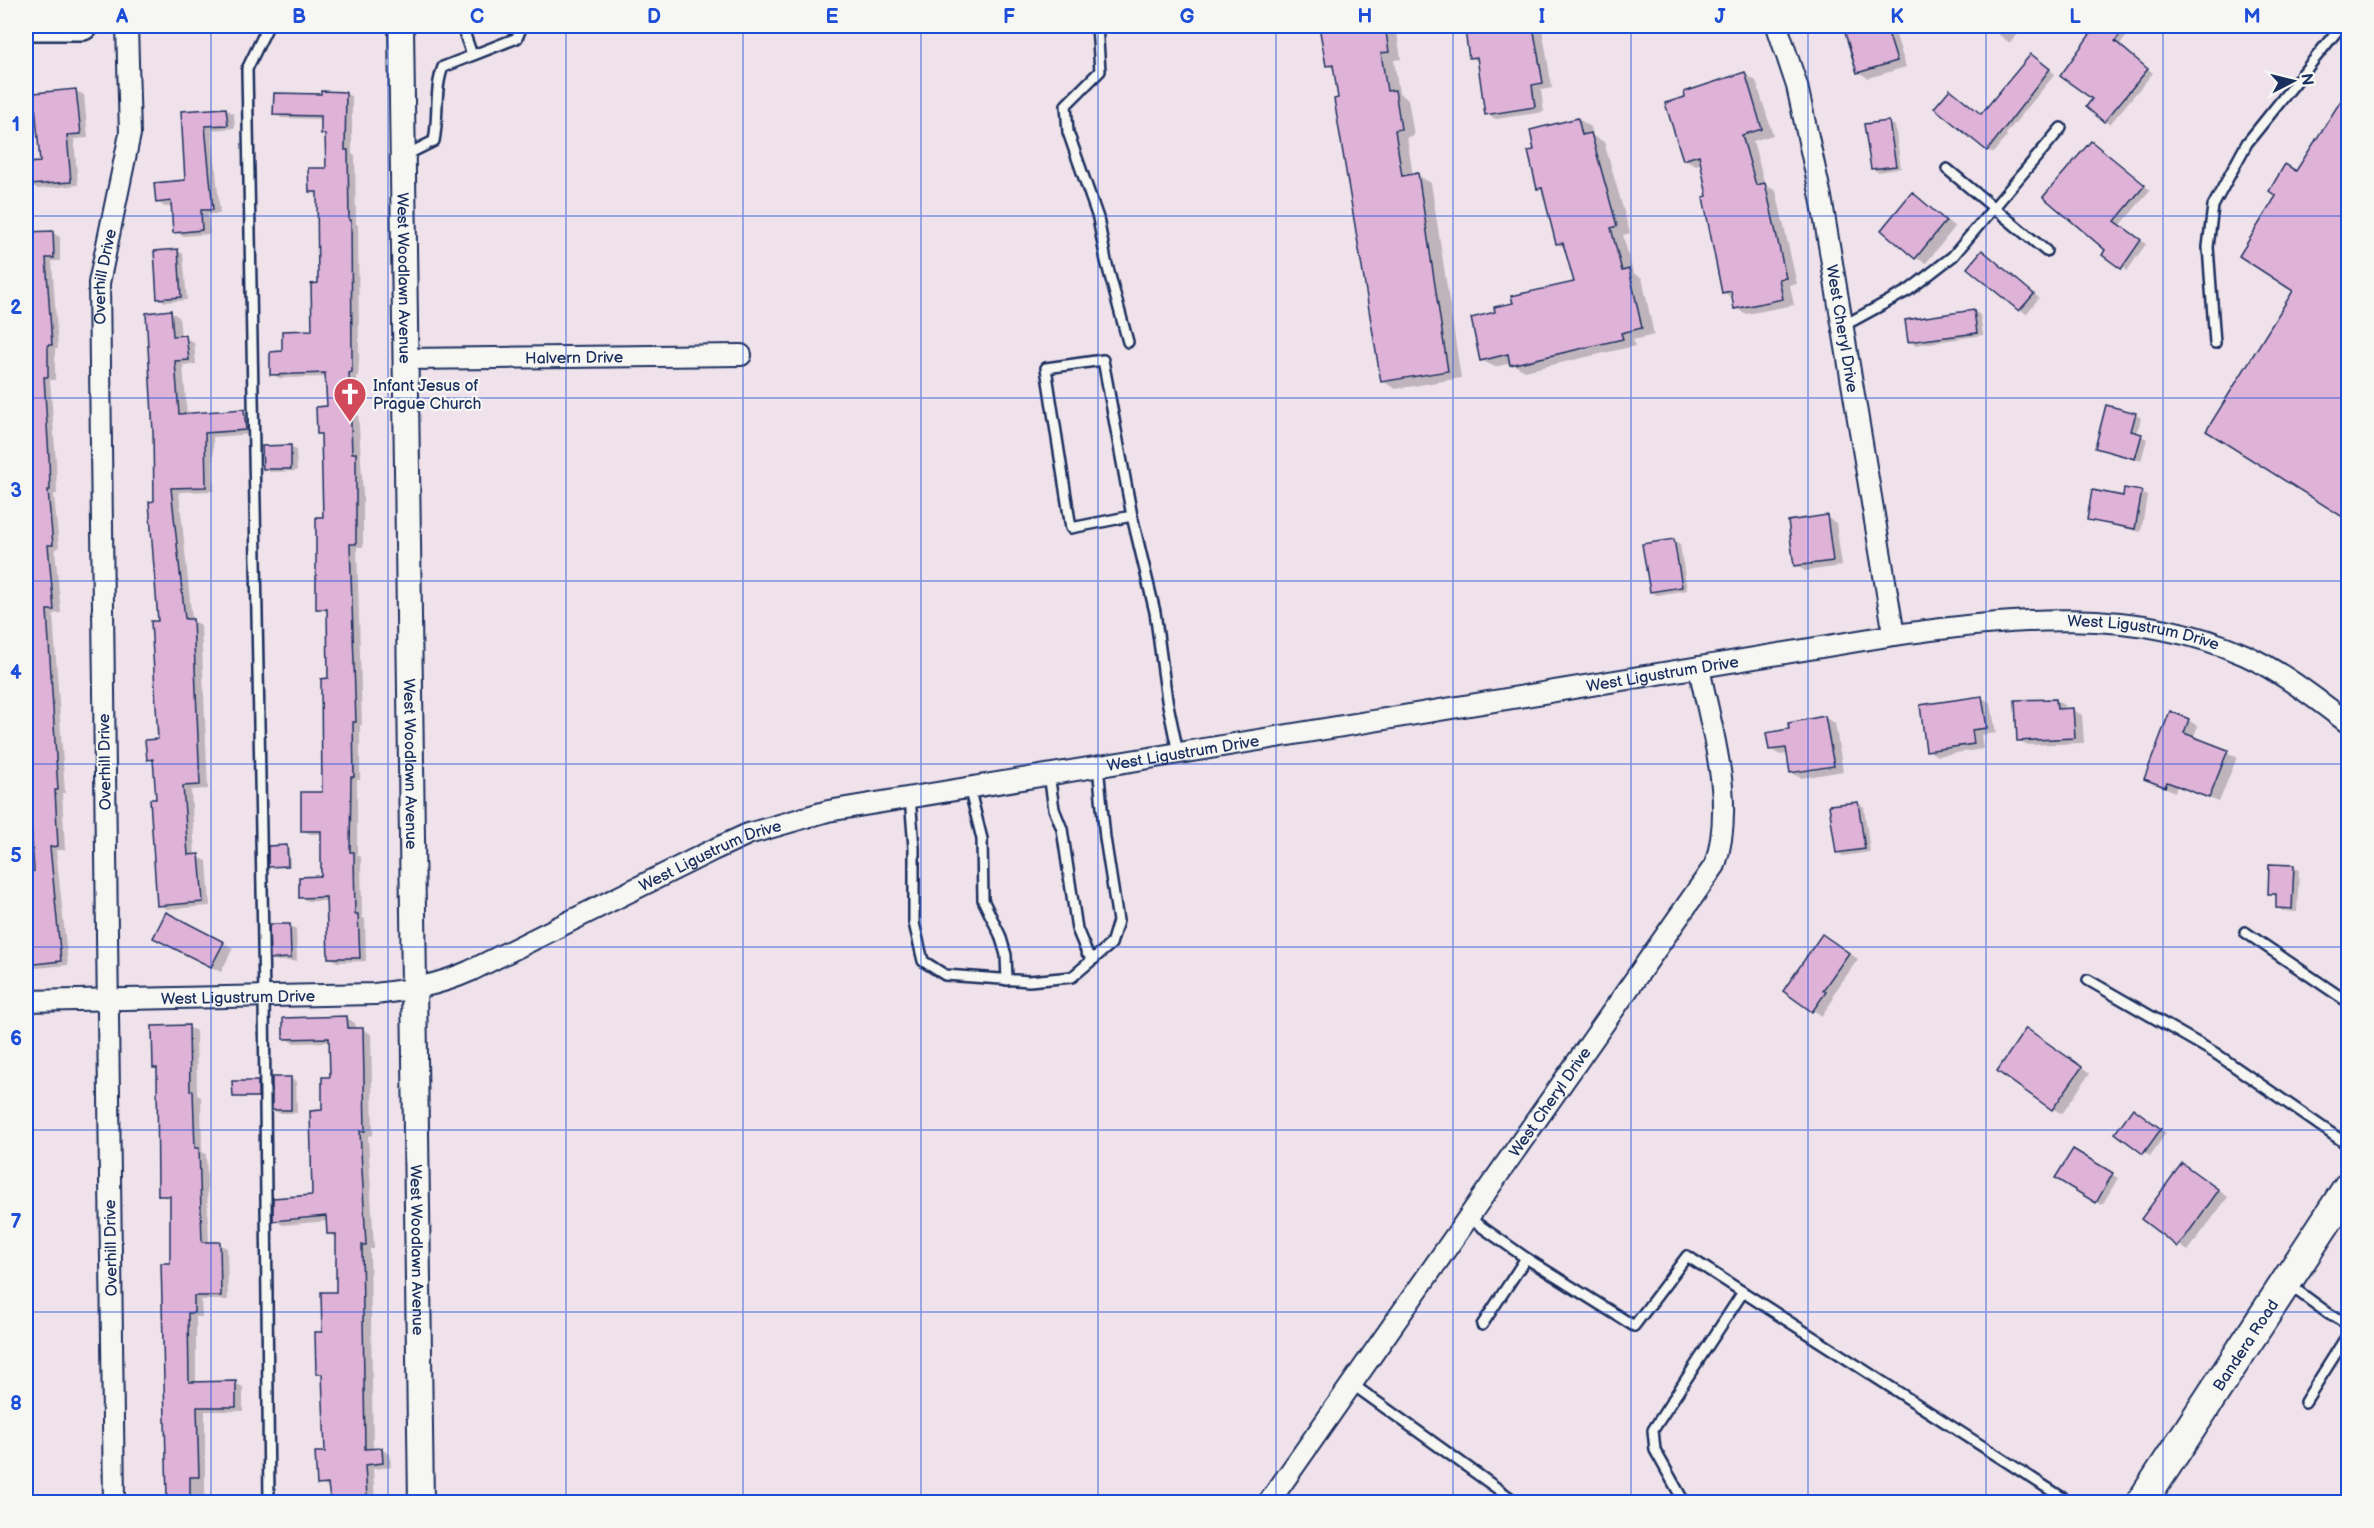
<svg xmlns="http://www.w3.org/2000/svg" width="2374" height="1528" font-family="'Balsamiq Sans',sans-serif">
<rect width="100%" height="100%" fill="#efe2ea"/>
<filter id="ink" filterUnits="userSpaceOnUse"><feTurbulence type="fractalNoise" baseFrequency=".0167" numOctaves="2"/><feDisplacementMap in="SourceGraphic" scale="12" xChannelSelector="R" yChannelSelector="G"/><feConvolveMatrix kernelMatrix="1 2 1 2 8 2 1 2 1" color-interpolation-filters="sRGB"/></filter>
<g filter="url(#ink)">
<g fill="#0003">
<path d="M1321 26H1396L1401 59 1394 60 1399 93 1408 99 1414 136 1407 137 1413 176 1417 175 1431 183 1461 378 1396 389 1382 381 1335 70 1327 65Z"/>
<path d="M1514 26H1537L1542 28 1552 88 1541 90 1544 112 1496 119 1487 114 1479 62 1470 57 1467 33Z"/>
<path d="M1844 26H1893L1906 67 1868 78 1858 72Z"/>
<path d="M1987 26H2025L2010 43Z"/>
<path d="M2098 26H2134L2120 45 2153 73 2110 124 2104 121 2094 99 2062 76Z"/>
<path d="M2032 55 2055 74 2006 134 2007 136 1993 153 1987 150 1982 115Z"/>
<path d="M1745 74 1756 81 1773 135 1753 141 1765 185 1776 191 1797 284 1790 285 1794 305 1747 314 1735 308 1733 298 1723 292 1702 163 1696 165 1684 159 1687 98Z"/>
<path d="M76 91 84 95 88 138 74 139 78 185 38 189 30 184 42 163 37 113 26 114V96Z"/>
<path d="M345 93 352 97V154L355 156 356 224 358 225 359 360 358 376H356L363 495V547H357L362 725H360V780H357V855L361 857 362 917 365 919 366 961 337 962 329 957 328 901H308L300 897 323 878V834H310L303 830 324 794 330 680 328 612 318 608 324 519 322 435 319 433 328 407 327 377 279 378 272 374 284 353 313 332 320 285 318 195 310 191 327 170 326 136 322 133V119L282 118 275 114V94Z"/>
<path d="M226 109 234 114 235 128 212 130 220 214H208L210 234 183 236 175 232 173 206 165 207 157 202 187 182 182 112Z"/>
<path d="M1578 119 1591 127 1593 136 1604 142 1630 233 1623 235 1633 273 1642 278 1654 335 1633 340 1635 346 1525 371 1511 363 1495 367 1481 360 1497 313 1515 304 1575 283 1566 249 1557 243 1544 191 1538 188 1536 151Z"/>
<path d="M1889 122 1895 126 1901 168 1878 172 1872 168Z"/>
<path d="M2091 143 2150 190 2120 226 2146 244 2127 271 2107 250Z"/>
<path d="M1913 194 1955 227 1926 263 1916 258Z"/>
<path d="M26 233H53L60 237V261H52L58 349H55V380H50L56 462 57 494H54L59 548 55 549 61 613 53 614 65 793H62L65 850H56L68 965 26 969V938L28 937 26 873H35L31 793 26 790V355H28Z"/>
<path d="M177 250 183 254 187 300 165 302 159 298Z"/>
<path d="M1989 256 2039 298 2026 314 1970 268Z"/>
<path d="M1974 311 1980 315 1983 335 1916 345 1910 342Z"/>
<path d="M171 312 179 317 181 337 194 342 196 364 183 365 187 415 243 410 252 415 253 434 213 437 214 491 179 492 192 620 201 625 208 789 191 790 195 856 207 861 210 906 167 909 159 905 155 763 148 759 159 741 160 622 156 503Z"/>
<path d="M2135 414 2141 418 2137 434 2147 439 2141 461 2096 447Z"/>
<path d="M290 446 296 450 297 471 270 472 264 469Z"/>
<path d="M2141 493 2147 496 2141 532 2088 519 2124 497Z"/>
<path d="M1826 517 1836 523 1842 566 1805 571 1796 565Z"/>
<path d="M1674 541 1680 544 1687 590 1657 595 1651 592Z"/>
<path d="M1982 698 1991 703 1996 733 1981 735 1983 749 1937 756 1928 750Z"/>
<path d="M2056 700 2065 706 2066 710H2073L2082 715 2084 743 2028 745 2018 740Z"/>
<path d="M1825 718 1835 723 1843 771 1801 778 1791 773 1788 754 1780 755 1770 749 1791 730Z"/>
<path d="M2188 720 2198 726 2193 738 2237 757 2219 802 2177 786 2175 792 2145 778Z"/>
<path d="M1858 803 1864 807 1870 852 1843 856 1837 852Z"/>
<path d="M287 847 289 848 290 867 270 866Z"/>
<path d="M2293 867 2299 870 2297 912 2283 911 2277 907 2278 897 2269 893Z"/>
<path d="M167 914 233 948 221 972 165 943Z"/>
<path d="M290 925 296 929 297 961H278L272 958Z"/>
<path d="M1832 941 1858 959 1832 996 1834 998 1822 1016 1813 1010Z"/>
<path d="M347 1018 355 1023 356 1029H362L371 1034 373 1135 368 1136 374 1249H370L373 1450H382L390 1454 391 1467 373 1469 375 1501 371 1502H334L330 1488 319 1484 326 1453 324 1377 318 1373 324 1333 337 1293 338 1239 328 1233V1221L283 1225 274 1220 314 1197 324 1112 331 1079 330 1042 293 1043 285 1038Z"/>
<path d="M188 1027 196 1031 197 1095 201 1097 202 1152 206 1154 209 1244H219L227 1248 228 1300H201L202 1317H196V1383H235L243 1387V1411H205V1502H169L162 1265 172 1264 171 1199 160 1195 158 1070 154 1067Z"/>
<path d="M2036 1035 2090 1073 2062 1114 2052 1108Z"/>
<path d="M290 1078 296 1082 297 1113H279L273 1110Z"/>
<path d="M258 1083 260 1084V1098L234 1097Z"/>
<path d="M2139 1114 2166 1133 2150 1156 2144 1152Z"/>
<path d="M2073 1151 2118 1178 2102 1205 2057 1178Z"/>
<path d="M2182 1165 2228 1197 2188 1251 2179 1245Z"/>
</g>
<g fill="#dfb3d8" stroke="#1b2f5e" stroke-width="1.5">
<path d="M1319 26H1385L1389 52 1381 53 1387 91 1395 90 1401 129 1395 130 1402 176 1418 173 1448 371 1381 382 1334 99 1338 98 1333 65 1326 66Z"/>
<path d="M1504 26H1533L1543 83 1532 85 1535 107 1485 115 1477 57 1469 58 1465 31Z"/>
<path d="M1843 26H1886L1897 61 1857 73Z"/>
<path d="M2096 26H2108L2120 34 2115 41 2148 69 2104 122 2086 107 2092 99 2060 76Z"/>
<path d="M2031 54 2050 69 1987 151 1934 108 1950 89 1981 114Z"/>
<path d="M1745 72 1762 129 1742 135 1756 185 1765 183 1786 278 1779 279 1783 299 1734 309 1731 291 1722 293 1703 197 1707 196 1699 155 1683 160 1665 103 1685 97 1684 92Z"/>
<path d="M2349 88V521L2206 431 2293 291 2239 256 2276 196 2269 191 2285 164 2296 171Z"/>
<path d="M76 89 81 134 67 135 71 182 29 185 27 163 40 162 34 93Z"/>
<path d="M321 91 346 92 345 150H348L349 220H351L352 356V372L349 373 352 453H356V544H350L356 722H353L354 777H351L350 852H354L355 914H358L360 958H328L326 897 299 898V877L321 876V831H301V792H322L321 679 328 678 327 609H316V517H323L321 434H317L316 407 327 406 325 373 270 375V352L282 351V331L312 330 311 284 318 283 317 192H309L308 168H326L325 134H321V116L273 115 274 93 321 94Z"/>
<path d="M226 108 228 125 205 126 213 210H201L202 230 173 233 171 201 156 203 154 183 185 180 181 111Z"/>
<path d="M1578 118 1582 135 1591 133 1617 226 1611 228 1622 271 1629 269 1642 328 1621 333 1623 339 1510 365 1508 354 1480 361 1471 318 1495 312 1494 307 1513 303 1511 296 1574 282 1563 243 1556 244 1542 188 1537 189 1528 151 1534 150 1530 130Z"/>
<path d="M1889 121 1896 166 1871 169 1864 124Z"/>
<path d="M2091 141 2145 185 2115 221 2141 240 2121 269 2102 255 2105 250 2043 197Z"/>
<path d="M1912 192 1946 221 1915 259 1881 230Z"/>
<path d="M53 231 54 258H46L52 345H48V377H44L49 457 50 490H48L53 545H48L54 610H47L58 790H55L58 846 50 847 61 961 26 965V872L34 871 29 791H26V232Z"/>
<path d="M178 249 181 297 157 299 154 251Z"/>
<path d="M1982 250 2034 294 2019 311 1967 268Z"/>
<path d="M171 310 173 336 186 335 189 360 175 361 179 414 244 409 246 430 205 433 206 487 171 488 185 619H193L200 785 183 786 188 855 199 854 203 902 157 906 150 799H156L153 759 147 760 145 740 158 739 151 621H158L149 502 154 501 153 432 146 313Z"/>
<path d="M1974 310 1977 333 1908 342 1905 320Z"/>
<path d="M2106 405 2136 413 2131 431 2142 434 2135 459 2095 448Z"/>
<path d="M291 445V469H263L262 446Z"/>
<path d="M2124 488 2142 491 2135 529 2087 520 2092 490 2123 496Z"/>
<path d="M1827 515 1833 561 1794 566 1788 521Z"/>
<path d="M1674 539 1682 587 1650 592 1642 544Z"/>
<path d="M1982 696 1987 728 1972 730 1974 744 1926 751 1920 705Z"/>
<path d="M2056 699 2057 709 2073 708 2075 738 2017 741 2015 700Z"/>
<path d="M2170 711 2189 719 2184 733 2228 750 2209 798 2167 782 2165 787 2144 779Z"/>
<path d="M1825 716 1834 766 1790 773 1786 748 1769 750 1766 733 1789 729 1788 723Z"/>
<path d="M1858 802 1865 849 1836 853 1829 805Z"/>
<path d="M287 845 288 866 268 867V846Z"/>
<path d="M2269 864 2294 865 2292 909 2276 908V894H2268Z"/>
<path d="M166 912 224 942 211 967 153 938Z"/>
<path d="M269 924H290L291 958 270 959Z"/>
<path d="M1822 934 1849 953 1823 990 1826 992 1812 1012 1783 991Z"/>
<path d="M347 1016 348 1028H363L365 1131H360L366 1245H362L365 1449 382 1448 383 1463 365 1465 367 1497 330 1499 328 1484 317 1485 315 1452H325L322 1374H316L315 1332H322L321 1292H336V1234H327L326 1216 273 1221V1198L312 1195 310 1111 322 1110V1077H330L329 1038 283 1039V1018Z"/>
<path d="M189 1025 190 1091H193L195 1148H199L202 1242H220L221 1296H194V1313H188L189 1382 236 1381V1407H197L199 1477H190V1497L167 1498 161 1263H170V1196H158L157 1068H153L152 1026Z"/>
<path d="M2026 1028 2082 1067 2052 1110 1997 1071Z"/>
<rect x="272" y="1077" width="19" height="33"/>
<path d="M232 1081H258V1097H233Z"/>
<path d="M2133 1108 2161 1129 2143 1154 2115 1133Z"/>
<path d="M2073 1149 2113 1173 2096 1203 2055 1178Z"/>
<path d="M2182 1163 2219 1190 2178 1247 2141 1219Z"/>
</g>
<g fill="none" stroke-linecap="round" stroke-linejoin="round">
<g stroke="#1b2f5e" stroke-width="14">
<g id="service">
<path d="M268 26 247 69 264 997 269 1502"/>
<path d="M462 26 472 55"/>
<path d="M1097 26 1100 71 1066 105 1068 132 1098 218 1106 261 1128 342"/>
<path d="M404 156 434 141C439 116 434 90 443 67L517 38 522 26"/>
<path d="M1947 169 2046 251"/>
<path d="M1843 326 1909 290 1953 256 2061 128"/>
<path d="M2215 343 2208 247 2213 206 2247 143 2341 26"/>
<path d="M1132 516 1071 528 1046 368 1103 360 1132 516 1155 612 1167 700 1178 753"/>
<path d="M1049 774 1054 809 1062 829 1077 929 1087 953 1094 959"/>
<path d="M969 787 982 839 983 900 1000 935 1006 955 1007 980"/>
<path d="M910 797 914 848V923L923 961 945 975 1029 981 1072 977 1111 944 1118 921 1105 838 1098 766"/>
<path d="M2245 932 2348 1002"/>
<path d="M2088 980 2215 1053 2348 1145"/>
<path d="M1469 1218 1526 1258 1634 1326 1687 1256 2069 1502"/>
<path d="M2288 1284 2329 1314 2348 1324"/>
<path d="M1482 1325 1526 1258"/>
<path d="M1352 1384 1516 1502"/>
<path d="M2305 1402 2348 1334"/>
<path d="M1684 1502 1655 1450 1653 1430 1743 1292"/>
</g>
</g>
<g stroke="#1b2f5e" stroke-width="24">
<g id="minor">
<path id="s1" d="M1777 26 1797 86 1821 197 1894 635"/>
<path id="s2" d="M406 359 741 355"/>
<path id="s3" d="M26 1001 375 994C409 990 439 985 470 971L713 850 748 834 828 811 1894 635C2011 619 2134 605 2245 655 2282 672 2316 699 2348 723"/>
<path id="s4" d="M114 1502 99 283 130 134 127 26"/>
<path id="s5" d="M1269 1502 1715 865C1736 801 1711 730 1699 667"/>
</g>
</g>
<g stroke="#1b2f5e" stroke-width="28">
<g id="tertiary">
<path id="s6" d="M401 26 421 1502"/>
</g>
</g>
<g stroke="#1b2f5e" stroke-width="32">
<path id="secondary" d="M26 26H83"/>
</g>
<g stroke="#1b2f5e" stroke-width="34">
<g id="primary">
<path id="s7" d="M2142 1502 2348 1188"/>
</g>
</g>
<use href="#service" stroke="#f6f6f2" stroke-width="9"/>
<use href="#minor" stroke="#f6f6f2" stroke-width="20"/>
<use href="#tertiary" stroke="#f6f6f2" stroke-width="24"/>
<use href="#secondary" stroke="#f6f6f2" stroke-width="27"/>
<use href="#primary" stroke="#f6f6f2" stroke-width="30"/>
</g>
</g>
<path fill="none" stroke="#1d4ed8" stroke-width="1.5" stroke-opacity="0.55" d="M211 26V1502M388 26V1502M566 26V1502M743 26V1502M921 26V1502M1098 26V1502M1276 26V1502M1453 26V1502M1631 26V1502M1808 26V1502M1986 26V1502M2163 26V1502M26 216H2348M26 398H2348M26 581H2348M26 764H2348M26 947H2348M26 1130H2348M26 1312H2348"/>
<defs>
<g id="church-pin" transform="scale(1.725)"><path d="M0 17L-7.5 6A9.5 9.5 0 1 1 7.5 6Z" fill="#d1495b" stroke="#f6f6f2"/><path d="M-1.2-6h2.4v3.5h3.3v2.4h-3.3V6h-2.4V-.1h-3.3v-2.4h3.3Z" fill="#fff"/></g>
</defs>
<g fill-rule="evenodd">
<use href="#church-pin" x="350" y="394"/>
</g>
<g text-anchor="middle" stroke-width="4.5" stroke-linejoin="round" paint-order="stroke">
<g font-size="16" fill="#1b2f5e" stroke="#f6f6f2">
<text dy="6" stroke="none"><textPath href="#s4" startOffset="1226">Overhill Drive</textPath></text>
<text dy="6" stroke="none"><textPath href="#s6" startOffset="252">West Woodlawn Avenue</textPath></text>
<text dy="6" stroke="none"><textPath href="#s1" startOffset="310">West Cheryl Drive</textPath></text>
<text dy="6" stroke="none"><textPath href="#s2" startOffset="168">Halvern Drive</textPath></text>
<text dy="6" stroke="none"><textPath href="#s3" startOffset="2172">West Ligustrum Drive</textPath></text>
<text dy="6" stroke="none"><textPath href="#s3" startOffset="1686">West Ligustrum Drive</textPath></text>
<text dy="6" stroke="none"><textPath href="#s3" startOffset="1200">West Ligustrum Drive</textPath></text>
<text transform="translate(104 762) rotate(-91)" y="6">Overhill Drive</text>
<text dy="6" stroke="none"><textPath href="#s6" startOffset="738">West Woodlawn Avenue</textPath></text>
<text dy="6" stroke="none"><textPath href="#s3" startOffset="714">West Ligustrum Drive</textPath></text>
<text dy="6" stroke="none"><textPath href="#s3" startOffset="212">West Ligustrum Drive</textPath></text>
<text dy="6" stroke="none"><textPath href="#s5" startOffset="489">West Cheryl Drive</textPath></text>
<text transform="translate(110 1248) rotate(-91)" y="6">Overhill Drive</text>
<text dy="6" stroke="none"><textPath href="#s6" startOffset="1224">West Woodlawn Avenue</textPath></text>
<text dy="6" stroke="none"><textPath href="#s7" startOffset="188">Bandera Road</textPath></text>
</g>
<g font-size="16" fill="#1b2f5e" stroke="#f6f6f2" text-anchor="start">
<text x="373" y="391">Infant Jesus of<tspan x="373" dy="18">Prague Church</tspan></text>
</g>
</g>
<rect width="2374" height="1528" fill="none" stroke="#f6f6f2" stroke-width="66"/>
<g transform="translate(2293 81) rotate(83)" stroke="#f6f6f2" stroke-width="4.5" paint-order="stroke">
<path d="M0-4.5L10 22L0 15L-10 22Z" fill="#1b2f5e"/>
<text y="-9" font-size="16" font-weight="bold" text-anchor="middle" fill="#1b2f5e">N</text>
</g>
<rect x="33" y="33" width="2308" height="1462" fill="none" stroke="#1d4ed8" stroke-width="2"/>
<g font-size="20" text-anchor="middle" font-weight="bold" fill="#1d4ed8">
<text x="122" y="23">A</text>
<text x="299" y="23">B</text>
<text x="477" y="23">C</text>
<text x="654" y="23">D</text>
<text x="832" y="23">E</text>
<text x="1009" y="23">F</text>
<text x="1187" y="23">G</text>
<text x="1365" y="23">H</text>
<text x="1542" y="23">I</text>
<text x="1720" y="23">J</text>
<text x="1897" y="23">K</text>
<text x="2075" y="23">L</text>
<text x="2252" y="23">M</text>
<text x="16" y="131">1</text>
<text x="16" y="314">2</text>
<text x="16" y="497">3</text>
<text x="16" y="679">4</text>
<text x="16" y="862">5</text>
<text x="16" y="1045">6</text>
<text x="16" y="1228">7</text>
<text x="16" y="1410">8</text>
</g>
</svg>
